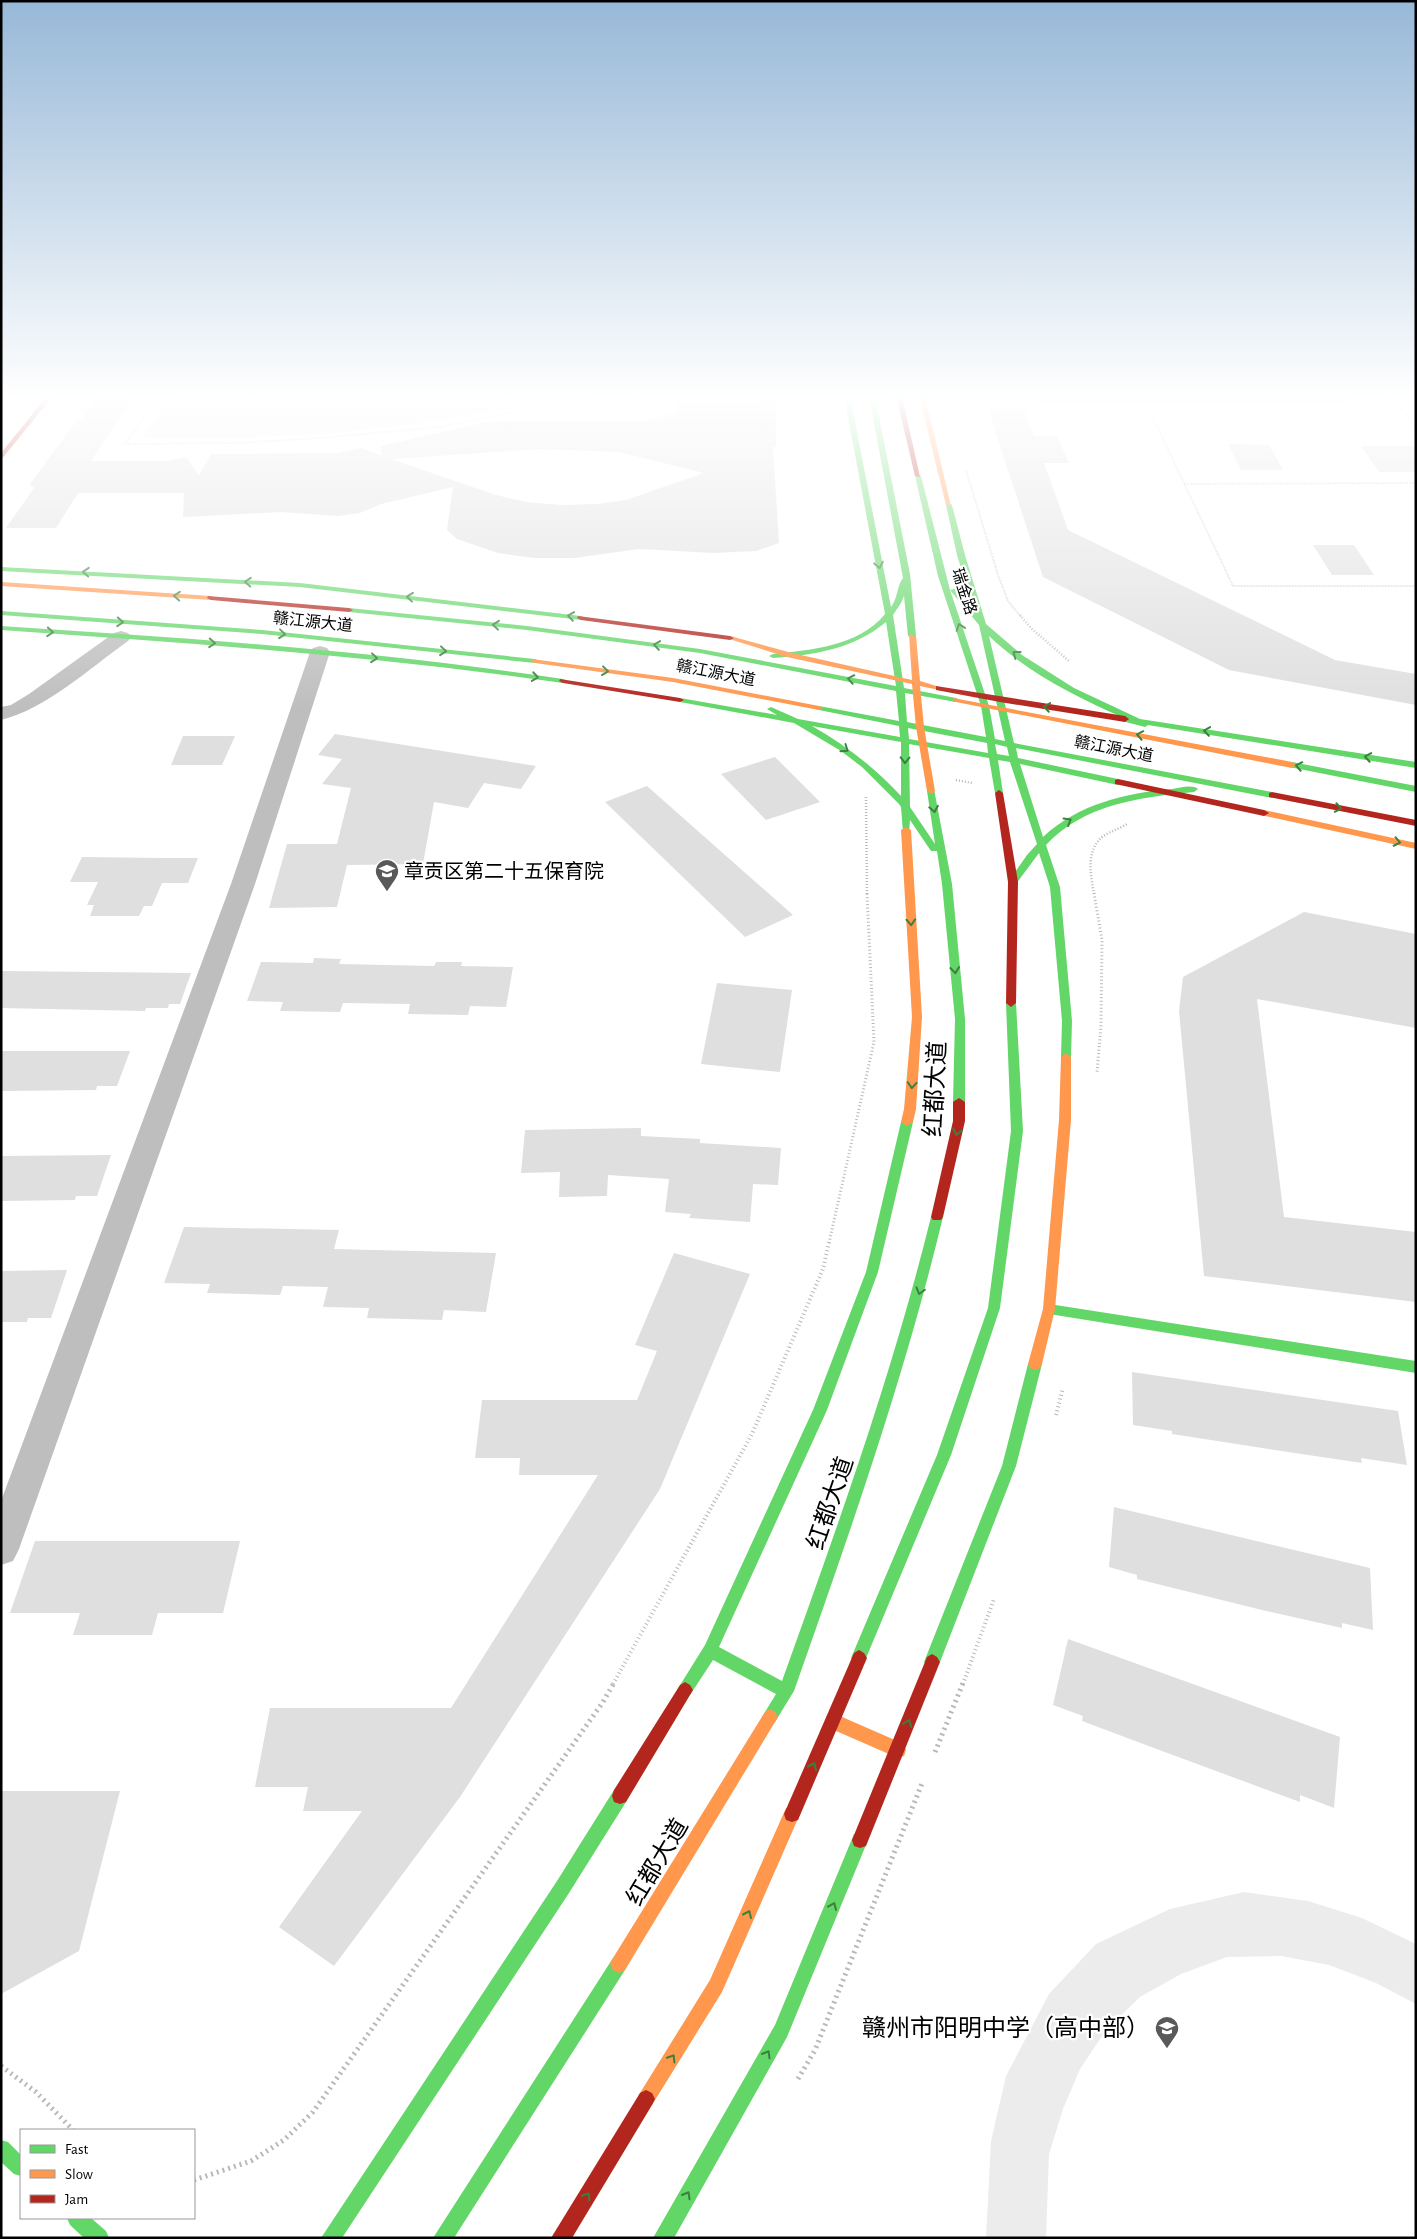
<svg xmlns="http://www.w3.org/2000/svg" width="1417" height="2239" font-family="'Alegreya Sans','Noto Sans SC',sans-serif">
<rect width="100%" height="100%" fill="#fff"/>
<g fill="#ececec">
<path d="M171 396H614L514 407 436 421 324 434 233 438 142 437Z"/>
<path d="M1244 1892 1308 1901 1362 1918 1416 1944V2004L1376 1983 1329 1965 1281 1956 1227 1957 1181 1974 1140 1997 1106 2030 1080 2069 1063 2109 1049 2154 1046 2238H986L991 2141 1006 2076 1049 1994 1096 1944 1170 1909Z"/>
</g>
<g fill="#dfdfdf" fill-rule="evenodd">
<path d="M97 396H134L91 461H167L186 457 199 475 211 454 337 453 361 448 382 456 381 446 490 421H646L677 412V402L777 401 776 447H773L779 543 756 551 713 553 639 549 574 558H534L498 553 457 539 447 530 453 487 381 504 360 513 338 516 281 512 183 517 184 493H78L56 528H6L34 488 30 484 77 420H81ZM538 449 619 452 704 473 626 500 597 504 561 505 526 502 496 495 391 459Z"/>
<path d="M988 409H1024L1034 436H1057L1069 463H1044L1068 530 1335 660 1416 674V705L1229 670 1043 577Z"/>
<path d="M1228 444 1269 445 1283 470H1241Z"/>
<path d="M1361 446H1416V472H1379Z"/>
<path d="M1313 545H1354L1374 575H1332Z"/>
<path d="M335 734 536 766 521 789 484 783 468 808 434 802 423 864 347 865 337 907 269 908 287 844H337L351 788 322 784 342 759 318 755Z"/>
<path d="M183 736H235L222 765H171Z"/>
<path d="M775 757 820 802 766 820 721 774Z"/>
<path d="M647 786 793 915 745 937 605 802Z"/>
<path d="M82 857 163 858H198L188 883H162L152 906H144L139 916H90L94 905H87L98 882H70Z"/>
<path d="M1304 912 1416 934V1028L1257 999 1284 1217 1416 1232V1302L1204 1276 1179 1011 1183 977Z"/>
<path d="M314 958 341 959 339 964 434 966 436 962H462L461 966 513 967 506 1007 470 1006 468 1015 408 1014 410 1004 343 1003 340 1012 280 1011 283 1002 247 1001 261 962 313 963Z"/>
<path d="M1 971 98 972 191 973 180 1004H169L168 1008H146L145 1011 1 1008Z"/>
<path d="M717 983 792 990 780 1072 701 1064Z"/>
<path d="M1 1051H130L117 1086H97L96 1090 1 1091Z"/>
<path d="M641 1128V1136L700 1139V1143L781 1148 778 1185 753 1184 750 1222 689 1218 691 1214 665 1212 669 1179 608 1175 607 1196 559 1197 560 1172 521 1173 525 1130Z"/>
<path d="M111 1155 97 1196H76L75 1200 1 1201V1156Z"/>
<path d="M184 1227 339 1230 334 1249 496 1253 486 1312 444 1310 442 1320 367 1318 369 1308 323 1307 328 1287 283 1286 280 1295 207 1293 210 1284 164 1283Z"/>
<path d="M674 1253 750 1274 660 1489 460 1797 334 1966 279 1927 362 1811H303L308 1787H255L270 1708H451L598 1475H519L520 1458H475L482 1400H637L657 1351 635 1345Z"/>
<path d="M67 1270 51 1318H28L27 1322H1V1271Z"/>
<path d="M1132 1372 1398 1411 1407 1465 1361 1458 1362 1463 1288 1452 1172 1434V1431L1133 1425Z"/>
<path d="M1114 1507 1370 1568 1373 1630 1342 1623V1628L1262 1610 1137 1579V1575L1109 1567Z"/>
<path d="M35 1541H240L223 1613H158L152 1635H73L80 1613H10Z"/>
<path d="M1068 1639 1340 1737 1334 1808 1300 1795V1802L1162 1751 1082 1721 1083 1716 1053 1705Z"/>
<path d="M1 1791H120L79 1951 1 1994Z"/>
</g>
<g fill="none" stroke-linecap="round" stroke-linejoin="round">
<g stroke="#b9b9b9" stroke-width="2" stroke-dasharray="0.5 1" stroke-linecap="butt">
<path d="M1365 399H1393L1416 427"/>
<path d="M1 410H11"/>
<path d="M64 410 150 409"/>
<path d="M1152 416 1233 586H1416"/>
<path d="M126 443 159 396"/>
<path d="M125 444 235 443 321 438 439 427 515 412 589 405 650 396"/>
<path d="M966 470 998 575 1008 601 1021 617"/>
<path d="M1184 484 1416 483"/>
</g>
<g stroke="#b9b9b9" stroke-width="2.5" stroke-dasharray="1 2" stroke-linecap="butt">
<path d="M1020 615 1031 628 1069 661"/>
<path d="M956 780 972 783"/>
<path d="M866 797 867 894"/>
<path d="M1094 894C1091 876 1086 855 1099 840 1105 833 1119 829 1127 824"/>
</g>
<g stroke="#b9b9b9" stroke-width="3" stroke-dasharray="1 2.5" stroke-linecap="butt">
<path d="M1094 893 1102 940 1101 1025 1097 1073"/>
<path d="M829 1243 874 1042 867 893"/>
</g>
<g stroke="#b9b9b9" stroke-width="4" stroke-dasharray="1 3" stroke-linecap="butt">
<path d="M1056 1415 1063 1388"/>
<path d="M613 1684 752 1434 823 1269 829 1242"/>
<path d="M963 1684 994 1599"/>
</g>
<g stroke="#b9b9b9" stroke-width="5" stroke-dasharray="2 4" stroke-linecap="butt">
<path d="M935 1752 963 1683"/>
<path d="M1 2066 36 2092 73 2130"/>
<path d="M798 2079 815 2050 923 1781"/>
<path d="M194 2180 251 2161 284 2140 313 2112 603 1702 614 1683"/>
</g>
<g fill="#bebebe" fill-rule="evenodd">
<path d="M1350 396 1351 399 1349 402 1344 403 899 401 894 400 892 397Z"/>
<path d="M121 631 128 633 131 637 128 641C90 668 46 709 1 720V707L11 705 29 694 114 633Z"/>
<path d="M320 646 327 648 330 652 255 884 19 1549 13 1561 1 1565V1501L231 884 310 652 313 648Z"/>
</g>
<g fill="#63d668" fill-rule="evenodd">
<path d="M844 396H850L891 607C898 598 897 585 903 578L869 396H875L910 574 916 636 912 638 908 636 904 596 901 603 893 615 904 688 956 698 960 700 956 702 905 693 907 722 986 737 981 706 938 576 915 476 918 474 921 476 950 590 957 588 974 610 957 555 946 505 949 503 952 505 965 555 986 624 1022 655 1074 688 1140 719 1416 762V768L1148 725 1145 727 1122 721V717C1074 696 1027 672 989 636L1014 743 1272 792 1276 795 1272 798 1016 748 1018 758 1118 779 1122 782 1118 785 1020 764 1043 837C1078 804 1126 793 1172 789 1180 788 1192 784 1198 789L1194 792C1141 797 1084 804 1046 845L1060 887 1072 1021 1071 1057 1066 1061 1061 1057 1062 1021 1050 887 1039 853 1016 884H1010L1008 882 1027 855 1037 844 1010 762 998 760 1003 793 999 796 995 793 989 758 909 744 910 807 935 844 927 791 928 789H934L952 884 965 1019V1102L959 1106 953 1102 955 1019 942 884 937 851H931L910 820 909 832H903L901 807 899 804 862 767 841 751 794 723 680 702 676 700 680 698 777 715 767 709 771 707 798 719 900 737 899 726 819 710 815 708 819 706 899 721 896 691 700 653 527 630 349 612 345 610 349 608 527 626 700 649 896 686 886 622C854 649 814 655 773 658L769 656 773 654C811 650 859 646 885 614ZM950 590 979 625 1005 741 995 739 989 706ZM812 726 901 742V796C875 768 846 745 812 726ZM908 728 987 743 988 753 909 739ZM995 744 1007 747 1009 756 997 754Z"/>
<path d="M1 567 300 583 581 616 585 618 581 620 300 587 1 571Z"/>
<path d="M1 611 262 630 535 659 539 661 535 663 262 634 1 615Z"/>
<path d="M1 626C189 638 377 651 563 679L567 681 563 683C377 656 189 643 1 630Z"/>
<path d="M1292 762 1416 786V792L1289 767V763Z"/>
<path d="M1011 999 1016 1003 1023 1131 1000 1308 951 1455 864 1663 859 1666 854 1663 851 1658 937 1455 988 1308 1011 1131 1006 1003Z"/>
<path d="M907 1118 913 1122 878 1272 827 1410 719 1647 782 1681C837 1528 892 1375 931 1217L933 1214H941L943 1217C904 1379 849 1535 794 1691L775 1722 770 1725 765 1722 762 1717 776 1694 713 1660 690 1695 685 1698 680 1695 677 1690 705 1645 813 1410 866 1272 901 1122Z"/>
<path d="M1049 1304 1416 1361V1373L1049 1314 1045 1313 1043 1309 1045 1305Z"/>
<path d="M1035 1358 1040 1360 1042 1364 1016 1466 940 1662 937 1667 932 1670 927 1667 924 1662 1002 1466 1028 1364 1030 1360Z"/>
<path d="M620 1788 626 1790 628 1796 626 1802 569 1893 342 2238H321L557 1881 614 1790Z"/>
<path d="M860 1832 866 1834 868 1840 787 2037 674 2238H653L775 2025 854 1834Z"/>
<path d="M619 1955 625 1958 628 1964 625 1970 454 2238H433L613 1958Z"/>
<path d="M1 2140 8 2142 21 2155V2176L14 2174 1 2162Z"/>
<path d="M67 2218H91L106 2231 109 2238H84L70 2225Z"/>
</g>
<g fill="#ff974d" fill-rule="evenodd">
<path d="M919 396H925L951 506 946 505Z"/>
<path d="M1 582 211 596 215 598 211 600 1 586Z"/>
<path d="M909 634 916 636 920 681 943 688 939 690 920 686 924 727 935 791 931 794 927 791 916 727 912 684 787 657 726 638 730 636 792 653 912 680Z"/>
<path d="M532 659 673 678 819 706 823 708 819 710 673 682 535 663 531 661Z"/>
<path d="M953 698 1292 762 1296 765 1292 768 956 702H953Z"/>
<path d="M1264 810 1416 843V849L1261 815 1259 813Z"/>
<path d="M906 827 911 830 922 1017 916 1109 913 1122 907 1126 901 1122 904 1109 912 1017 901 830Z"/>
<path d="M1066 1053 1071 1057V1120L1055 1309 1042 1364 1040 1368 1035 1370 1030 1368 1028 1364 1043 1309 1059 1120 1061 1057Z"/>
<path d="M770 1709 775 1712 778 1717 775 1722 625 1970 619 1973 613 1970 610 1964 613 1958 765 1712Z"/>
<path d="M833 1713 904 1744 906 1750 904 1756 898 1758 827 1727 825 1721 827 1715Z"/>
<path d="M792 1806 798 1808 800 1814 722 1992 652 2105 646 2108 640 2105 637 2099 640 2093 710 1980 786 1808Z"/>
</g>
<g fill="#b3261e" fill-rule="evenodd">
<path d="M47 396H53L1 460V453Z"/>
<path d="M896 396H902L920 477 915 476Z"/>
<path d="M208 596 349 608 353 610 349 612 211 600 207 598Z"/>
<path d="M578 616 730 636 734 638 730 640 581 620 577 618Z"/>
<path d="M560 679 680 698 684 700 680 702 563 683 559 681Z"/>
<path d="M936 686 1125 716 1129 719 1125 722 1000 702 936 690Z"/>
<path d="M1118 779 1264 810 1269 813 1264 816 1115 784V780Z"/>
<path d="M999 790 1003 793 1018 882 1016 1003 1011 1007 1006 1003 1008 882 995 793Z"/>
<path d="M1272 792 1416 820V826L1269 797V793Z"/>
<path d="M959 1098 965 1102V1121L943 1217 941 1220H933L931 1217 953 1121V1102Z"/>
<path d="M859 1650 864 1653 867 1658 798 1820 792 1822 786 1820 784 1814 854 1653Z"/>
<path d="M932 1654 937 1657 940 1662 866 1846 860 1848 854 1846 852 1840 927 1657Z"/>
<path d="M685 1682 690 1685 693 1690 690 1695 626 1802 620 1804 614 1802 612 1796 614 1790 680 1685Z"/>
<path d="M646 2090 652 2093 655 2099 652 2105 572 2238H551L640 2093Z"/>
</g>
</g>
<defs><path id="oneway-chevron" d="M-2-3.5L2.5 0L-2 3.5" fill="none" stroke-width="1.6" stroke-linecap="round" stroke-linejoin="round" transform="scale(1.25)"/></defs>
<g stroke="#3b803e">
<use href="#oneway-chevron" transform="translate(879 565) rotate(79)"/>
<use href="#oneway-chevron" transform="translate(86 572) rotate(-176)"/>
<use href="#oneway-chevron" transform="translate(248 582) rotate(-176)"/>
<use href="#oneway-chevron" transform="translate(177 596) rotate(-176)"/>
<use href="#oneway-chevron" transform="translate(410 597) rotate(-174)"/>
<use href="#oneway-chevron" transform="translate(571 616) rotate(-172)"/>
<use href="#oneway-chevron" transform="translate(120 622) rotate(4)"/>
<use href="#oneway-chevron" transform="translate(496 625) rotate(-174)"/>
<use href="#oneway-chevron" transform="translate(960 627) rotate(-109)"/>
<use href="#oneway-chevron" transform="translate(50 632) rotate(4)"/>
<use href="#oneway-chevron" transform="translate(282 634) rotate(6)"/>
<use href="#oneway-chevron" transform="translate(212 643) rotate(4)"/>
<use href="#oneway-chevron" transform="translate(657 645) rotate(-172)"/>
<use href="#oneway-chevron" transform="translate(443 651) rotate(6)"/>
<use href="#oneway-chevron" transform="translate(1016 654) rotate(-143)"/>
<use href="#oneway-chevron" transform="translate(374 658) rotate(6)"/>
<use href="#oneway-chevron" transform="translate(605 671) rotate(7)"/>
<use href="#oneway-chevron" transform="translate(535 677) rotate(9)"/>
<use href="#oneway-chevron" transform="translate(851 679) rotate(-169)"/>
<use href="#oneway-chevron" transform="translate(1047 707) rotate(-171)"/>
<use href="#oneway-chevron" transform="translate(1207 731) rotate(-172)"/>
<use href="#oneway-chevron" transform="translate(1140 735) rotate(-169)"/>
<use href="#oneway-chevron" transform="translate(845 749) rotate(35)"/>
<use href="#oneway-chevron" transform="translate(1368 757) rotate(-170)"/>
<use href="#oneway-chevron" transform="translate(905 760) rotate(91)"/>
<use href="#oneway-chevron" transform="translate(1299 766) rotate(-169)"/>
<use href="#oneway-chevron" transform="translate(1338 808) rotate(11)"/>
<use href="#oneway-chevron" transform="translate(934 809) rotate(80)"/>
<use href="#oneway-chevron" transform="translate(1068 821) rotate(-31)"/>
<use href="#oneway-chevron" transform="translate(1397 842) rotate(12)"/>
<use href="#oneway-chevron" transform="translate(911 922) rotate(87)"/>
<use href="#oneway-chevron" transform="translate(955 970) rotate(84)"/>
<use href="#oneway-chevron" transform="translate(912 1085) rotate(94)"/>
<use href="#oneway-chevron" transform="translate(957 1132) rotate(103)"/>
<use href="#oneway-chevron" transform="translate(920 1291) rotate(106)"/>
<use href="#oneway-chevron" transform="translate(908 1723) rotate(-69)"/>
<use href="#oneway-chevron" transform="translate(813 1766) rotate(-66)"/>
<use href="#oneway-chevron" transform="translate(833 1906) rotate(-67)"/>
<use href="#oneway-chevron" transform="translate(748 1914) rotate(-66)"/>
<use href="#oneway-chevron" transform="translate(767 2054) rotate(-60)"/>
<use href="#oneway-chevron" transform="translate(672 2058) rotate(-58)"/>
<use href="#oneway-chevron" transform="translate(687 2195) rotate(-60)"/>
<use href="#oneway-chevron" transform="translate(587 2196) rotate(-58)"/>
</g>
<linearGradient id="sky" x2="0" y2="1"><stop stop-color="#97b8d8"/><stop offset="0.56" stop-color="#fff"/><stop offset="1" stop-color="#fff" stop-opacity="0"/></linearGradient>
<rect width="1417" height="710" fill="url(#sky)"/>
<defs>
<g id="school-pin" transform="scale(1.25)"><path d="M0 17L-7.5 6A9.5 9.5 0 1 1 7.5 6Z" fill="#595959" stroke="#fff"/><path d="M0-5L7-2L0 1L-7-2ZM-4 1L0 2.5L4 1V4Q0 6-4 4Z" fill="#fff"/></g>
</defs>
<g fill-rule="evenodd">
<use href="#school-pin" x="387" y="871"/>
<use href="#school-pin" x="1167" y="2028"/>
</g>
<g text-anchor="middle" stroke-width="4.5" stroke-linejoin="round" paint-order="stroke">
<g font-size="16" fill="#000" stroke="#fff">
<text transform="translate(965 591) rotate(72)" y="6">瑞金路</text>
<text transform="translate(313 621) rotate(6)" y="6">赣江源大道</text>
<text transform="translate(716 672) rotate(11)" y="6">赣江源大道</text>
<text transform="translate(1114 748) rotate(11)" y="6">赣江源大道</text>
</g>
<g font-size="20" fill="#000" stroke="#fff" text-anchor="start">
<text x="404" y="878">章贡区第二十五保育院</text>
</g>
<g font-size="24" fill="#000" stroke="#fff">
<text transform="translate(935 1089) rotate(-87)" y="8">红都大道</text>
<text transform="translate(830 1503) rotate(-71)" y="8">红都大道</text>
<text transform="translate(657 1862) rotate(-59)" y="8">红都大道</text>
</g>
<g font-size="24" fill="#000" stroke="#fff" text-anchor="end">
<text x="1150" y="2036">赣州市阳明中学（高中部）</text>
</g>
</g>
<rect width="1417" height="2239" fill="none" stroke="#000000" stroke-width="5"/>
<rect x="20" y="2129" width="175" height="90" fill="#ffffff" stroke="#999999"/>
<rect x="30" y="2145" width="25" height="8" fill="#63d668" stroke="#999999"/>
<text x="65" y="2154" font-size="15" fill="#000000">Fast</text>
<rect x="30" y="2170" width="25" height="8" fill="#ff974d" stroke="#999999"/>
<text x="65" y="2179" font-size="15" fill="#000000">Slow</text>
<rect x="30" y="2195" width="25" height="8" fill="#b3261e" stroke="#999999"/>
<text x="65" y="2204" font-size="15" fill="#000000">Jam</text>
</svg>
